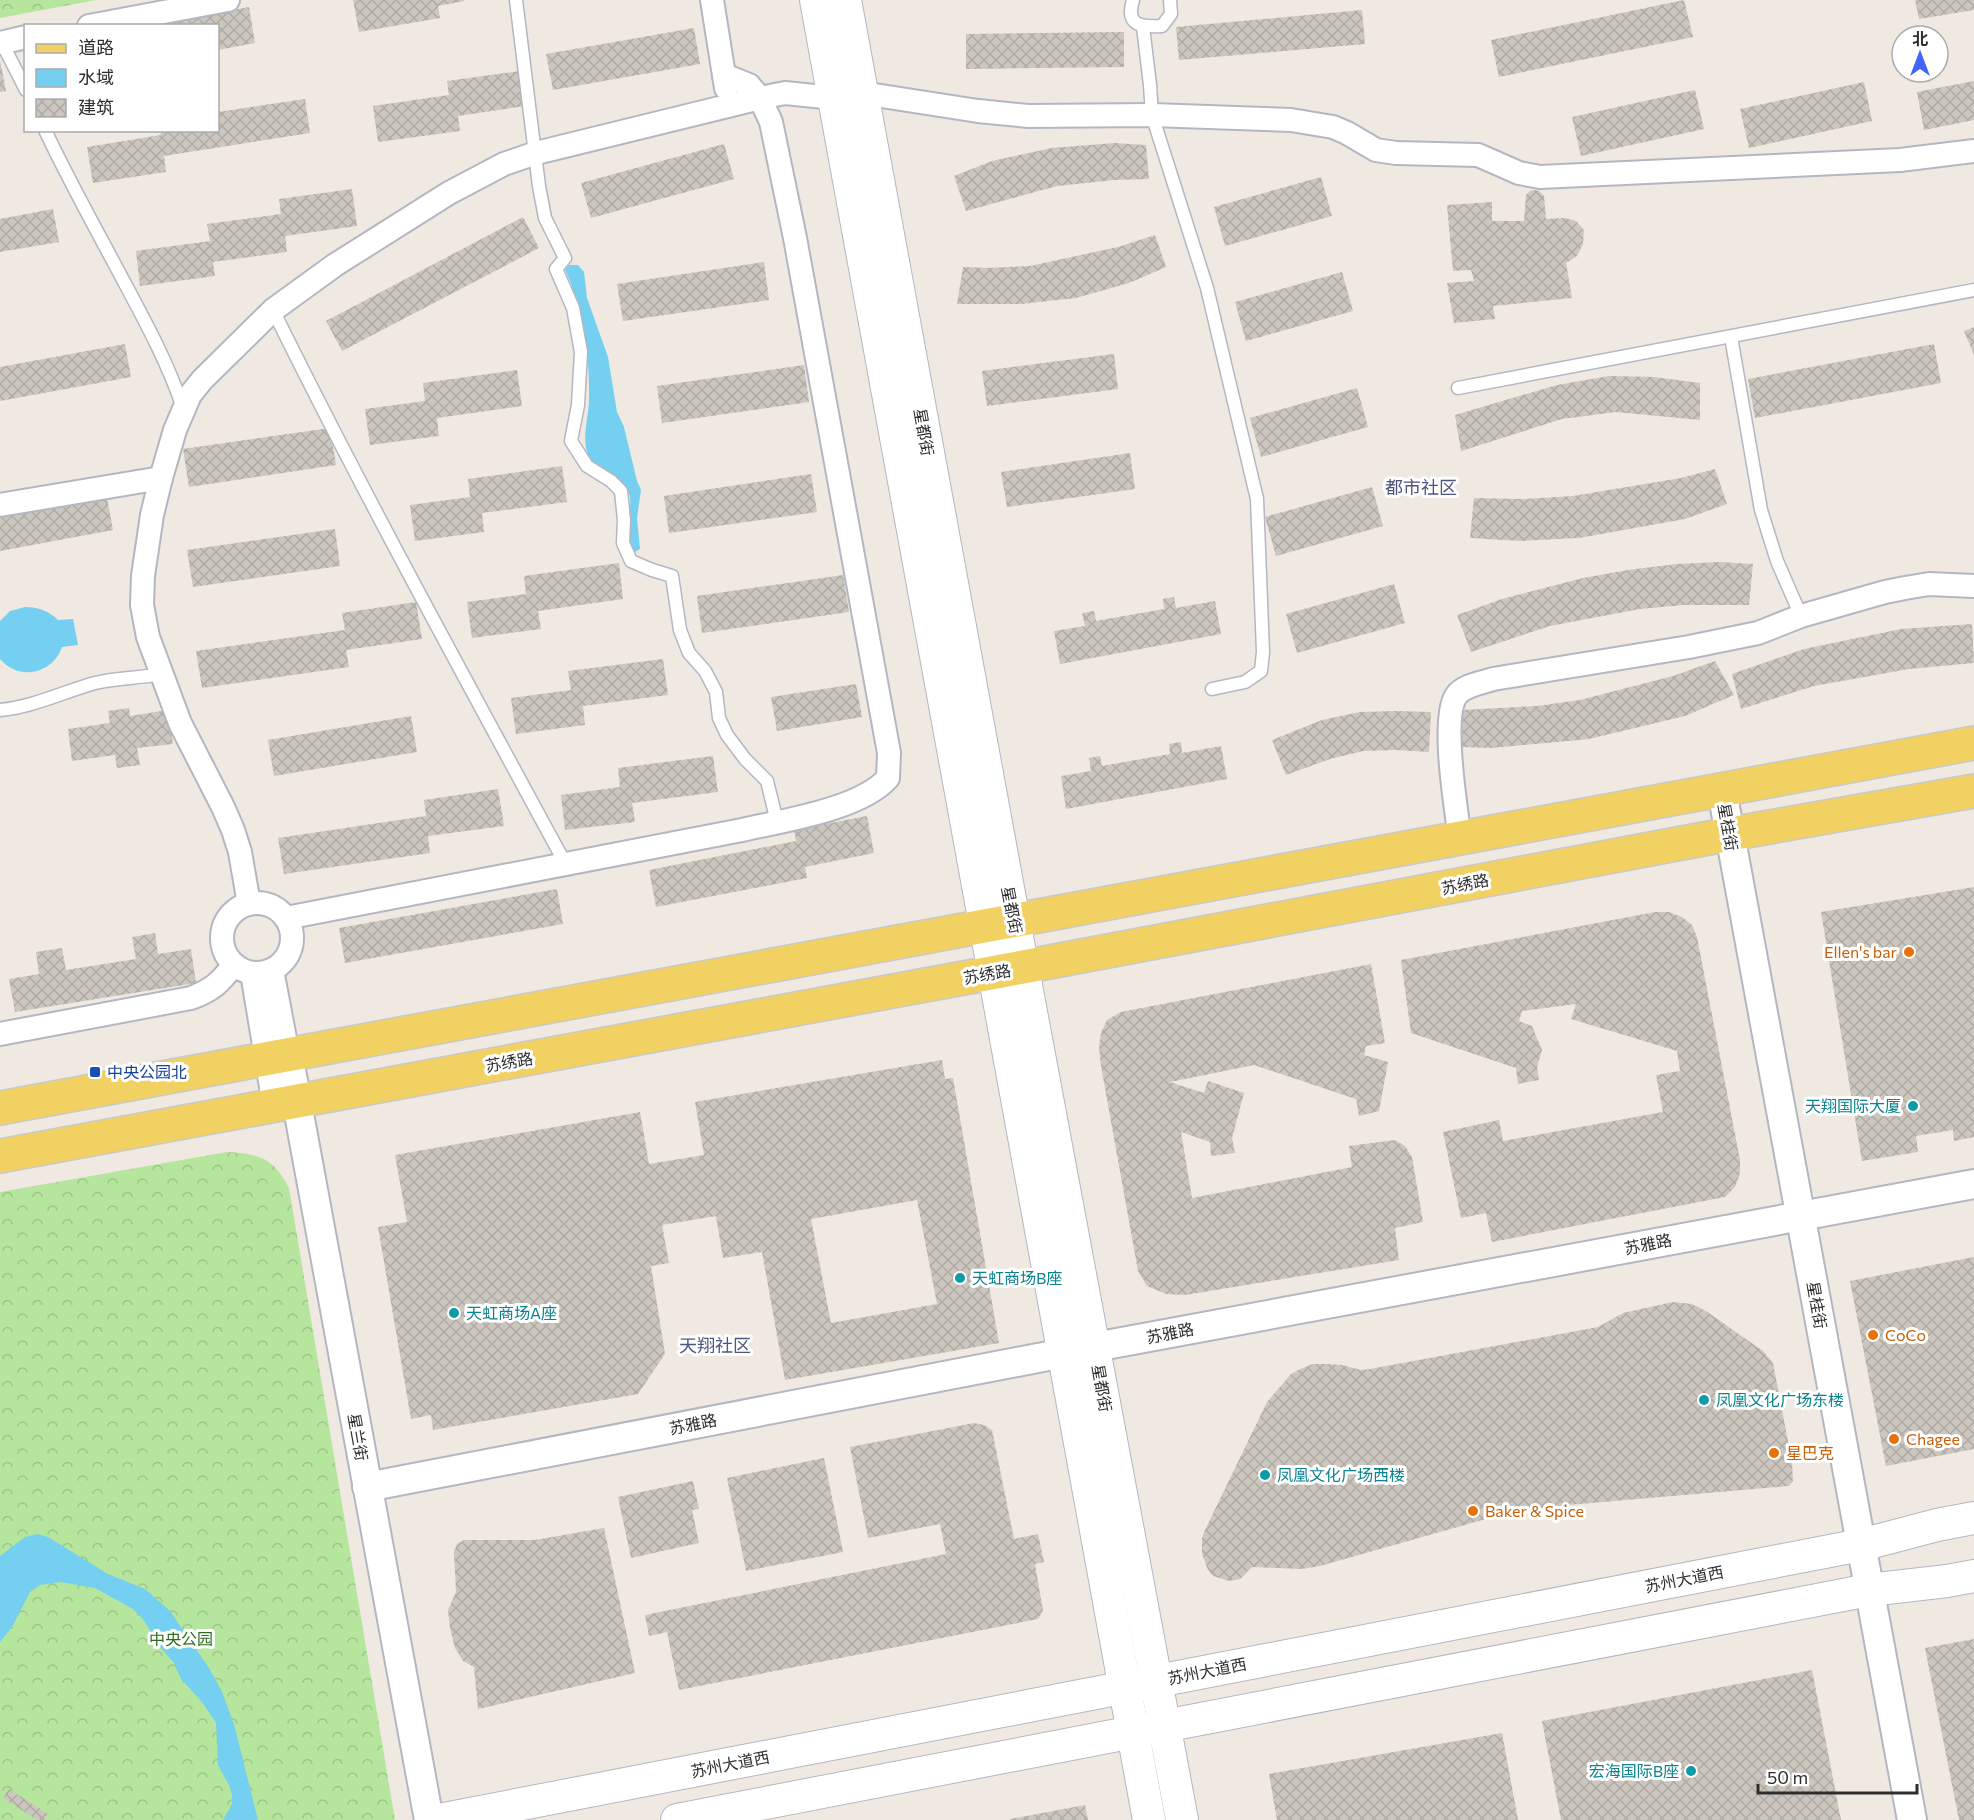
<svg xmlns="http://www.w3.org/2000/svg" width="1974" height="1820" font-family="Commissioner,'Noto Sans SC',sans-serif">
<defs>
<pattern id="forest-crowns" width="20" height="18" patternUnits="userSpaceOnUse" patternTransform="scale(1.5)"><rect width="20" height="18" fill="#b6e59e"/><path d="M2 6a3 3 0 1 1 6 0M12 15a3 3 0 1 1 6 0" fill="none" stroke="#9dc588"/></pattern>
<pattern id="building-cross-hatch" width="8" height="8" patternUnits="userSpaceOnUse" patternTransform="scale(1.5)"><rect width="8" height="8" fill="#cbc7bf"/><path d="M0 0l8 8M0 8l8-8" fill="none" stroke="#afaba4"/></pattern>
</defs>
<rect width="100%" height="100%" fill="#efe9e1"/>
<g fill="url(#forest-crowns)">
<path d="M0 0H96L0 18Z"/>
<path d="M227 1152C259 1154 273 1157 289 1188L395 1820H0V1192Z"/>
</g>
<g fill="#75cff0">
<path d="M569 265H578L584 272 587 298 608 357 617 412 624 427 637 481 641 490 637 518 640 549 635 552 631 548 630 543C629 535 628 527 629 520 629 511 632 502 629 493 623 475 593 473 587 452 582 434 589 417 589 398 590 353 583 310 565 269Z"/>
<path d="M25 607C38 607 49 611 58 620L73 619 78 645 62 647C55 668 31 679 11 668 7 666 3 662 0 659V621L10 611Z"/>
<path d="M38 1534 48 1537 108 1574 145 1589 170 1611 209 1668 222 1692 234 1724 258 1820H223L232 1804V1796L230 1787 218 1765 216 1723 202 1702 181 1679 174 1663 161 1648 143 1619 133 1609 95 1588 61 1582 40 1585 30 1592 12 1627 0 1642V1556L25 1537Z"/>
</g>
<g fill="url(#building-cross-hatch)" fill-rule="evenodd">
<path d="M353 0H464V1L438 6 440 18 359 32Z"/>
<path d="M1684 0 1693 37 1499 77 1491 40Z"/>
<path d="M1915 0H1974V10L1919 19Z"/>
<path d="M249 7 255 43 218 50V26H151Z"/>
<path d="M1362 10 1365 44 1179 60 1176 27Z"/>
<path d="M694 28 700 64 553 90 546 54Z"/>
<path d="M1124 32V67L966 69V34Z"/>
<path d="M0 60 6 91 0 92Z"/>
<path d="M520 71 525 106 458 116 460 131 378 142 373 106 449 95 447 81Z"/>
<path d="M1974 81V120L1924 130 1917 92Z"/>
<path d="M1864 82 1872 121 1749 148 1740 109Z"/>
<path d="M1695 90 1704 129 1581 156 1572 117Z"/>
<path d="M305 99 310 133 164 156 166 172 93 183 87 147 161 135 160 130H218V112Z"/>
<path d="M1114 143 1146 145 1149 179 1115 180 1057 186 966 211 954 176 992 161 1052 148Z"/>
<path d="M724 144 734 179 591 218 581 183Z"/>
<path d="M1321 177 1332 216 1225 246 1214 207Z"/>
<path d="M352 189 357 226 285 236 287 252 213 262 215 276 140 286 136 251 210 241 207 224 281 214 279 199Z"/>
<path d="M1535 190 1539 191 1544 196 1546 219 1565 218 1576 221 1584 230 1583 244 1577 256 1566 263 1572 298 1493 306 1495 319 1454 323 1447 283 1474 281 1471 270 1453 271 1447 205 1492 202V221H1524L1526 195 1530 191Z"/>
<path d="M53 209 59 242 0 252V219Z"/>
<path d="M523 217 539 248 342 351 326 321Z"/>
<path d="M1155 235 1166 267 1129 283 1076 298 1021 304H957L963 267 990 268 1030 266 1118 247Z"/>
<path d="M764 262 769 300 623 321 617 284Z"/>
<path d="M1342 272 1353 311 1246 341 1235 302Z"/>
<path d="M1974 327V355L1964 331Z"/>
<path d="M125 344 131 377 0 401V367Z"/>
<path d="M1934 344 1941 383 1755 418 1748 379Z"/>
<path d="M1114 354 1118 389 987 406 982 371Z"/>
<path d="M804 365 809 402 662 423 657 386Z"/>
<path d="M517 370 522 406 437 418 439 436 370 445 365 409 425 401 423 383Z"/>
<path d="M1609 376 1654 377 1700 383V420L1616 412 1562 419 1461 451 1455 415 1557 385Z"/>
<path d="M1357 388 1368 427 1261 457 1250 418Z"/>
<path d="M330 428 336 465 189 487 183 449Z"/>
<path d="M1130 453 1135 489 1007 507 1001 472Z"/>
<path d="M562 466 567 502 482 513 484 532 415 541 410 505 470 497 468 479Z"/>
<path d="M1715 469 1727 504 1685 519 1579 538 1521 541 1470 538 1474 498 1523 499 1573 496 1681 478Z"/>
<path d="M811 474 817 512 669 533 664 496Z"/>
<path d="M1372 487 1383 526 1276 556 1265 517Z"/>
<path d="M107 498 113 530 0 551V517Z"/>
<path d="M335 529 340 566 193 587 187 550Z"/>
<path d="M1719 562 1753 564 1749 605H1684L1640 609 1550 626 1471 652 1457 615 1502 599 1583 578 1628 570 1676 564Z"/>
<path d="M619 563 623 599 538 611 541 629 472 638 467 602 526 594 524 576Z"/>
<path d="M843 575 849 612 702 633 697 596Z"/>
<path d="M1394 584 1405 623 1297 653 1286 614Z"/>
<path d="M1174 597 1176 608 1215 601 1221 634 1060 664 1054 631 1085 626 1082 613 1094 611 1096 621 1164 609 1163 599Z"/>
<path d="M416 602 422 639 346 650 349 667 202 688 196 651 345 630 342 613Z"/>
<path d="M1972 624 1974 663 1909 669 1814 686 1741 709 1732 674 1804 649 1901 629Z"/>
<path d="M663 659 668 695 583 706 585 725 516 734 511 698 571 690 568 671Z"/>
<path d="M1715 661 1734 695 1685 716 1589 739 1491 748 1461 747 1462 710 1537 706 1580 700 1673 676Z"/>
<path d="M856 684 862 717 777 731 771 697Z"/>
<path d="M129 708 130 716 168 710 173 744 137 748 140 765 117 768 115 755 72 761 68 729 110 723 108 711Z"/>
<path d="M1397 711 1431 712 1429 752 1396 750 1363 751 1330 759 1286 775 1272 740 1322 720 1360 712Z"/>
<path d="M411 716 417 752 274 776 268 740Z"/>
<path d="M1181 742 1182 753 1221 746 1227 779 1066 809 1061 776 1091 771 1089 758 1100 756 1102 766 1170 754 1169 744Z"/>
<path d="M713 756 718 792 632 803 635 822 565 830 561 795 620 787 618 768Z"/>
<path d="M498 789 504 826 428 836 430 853 284 874 278 838 426 816 424 800Z"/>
<path d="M867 816 874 853 805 867 807 878 656 907 649 870 796 841 794 830Z"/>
<path d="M1974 887V1137L1954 1141 1953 1130 1916 1136 1918 1152 1862 1161 1821 912Z"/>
<path d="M557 889 563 924 345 963 339 928Z"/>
<path d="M1655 912H1669L1682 917 1692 925 1697 937 1740 1160V1173L1735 1187 1725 1197 1492 1242 1486 1213 1461 1218 1443 1132 1499 1120 1503 1141 1663 1112 1656 1075 1680 1071 1677 1051 1571 1019 1576 1004 1522 1011 1519 1021 1532 1026 1542 1050 1537 1067 1539 1080 1518 1084 1516 1068 1411 1033 1401 960Z"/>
<path d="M155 933 158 954 191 949 196 983 15 1012 9 979 39 974 36 952 62 948 66 970 136 959 132 937Z"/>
<path d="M1371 964 1385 1043 1366 1046 1364 1055 1388 1062 1379 1111 1359 1116 1356 1099 1254 1065 1170 1082 1204 1093 1208 1081 1244 1093 1232 1138 1235 1153 1211 1156 1210 1142 1181 1132 1192 1198 1352 1167 1349 1146 1395 1140 1405 1146 1412 1157 1423 1222 1395 1228 1399 1260 1185 1295 1166 1294 1147 1286 1138 1271 1101 1066 1099 1047 1101 1033 1107 1020 1121 1012Z"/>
<path d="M942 1060 945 1079 953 1078 999 1343 785 1380 762 1252 723 1258 716 1216 662 1225 669 1263 651 1266 665 1354 638 1394 433 1430 431 1415 411 1419 378 1227 407 1222 395 1155 640 1112 649 1164 704 1155 695 1102ZM917 1200 937 1304 831 1323 811 1219Z"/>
<path d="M1974 1257V1449L1886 1466 1850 1281Z"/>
<path d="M1673 1302 1692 1304 1706 1311 1763 1351 1773 1363 1792 1462 1793 1481 1789 1486 1568 1505 1507 1513 1320 1566 1302 1569 1252 1567 1240 1579 1229 1581 1213 1576 1208 1570 1202 1554V1538L1205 1530 1267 1402 1291 1374 1300 1369 1313 1364H1328L1342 1365 1361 1370 1370 1369 1598 1327 1623 1313Z"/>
<path d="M974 1423 984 1425 992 1430 1014 1539 1038 1534 1044 1562 1035 1564 1043 1611 1038 1619 679 1690 667 1632 649 1636 645 1615 946 1554 940 1524 868 1538 850 1447Z"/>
<path d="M824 1458 843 1552 746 1571 727 1478Z"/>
<path d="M693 1481 699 1509 692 1510 699 1543 631 1558 618 1497Z"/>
<path d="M604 1528 635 1673 478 1709 474 1667 463 1661 455 1648 450 1628 448 1610 456 1592 454 1552 457 1544 464 1540H535Z"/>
<path d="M1974 1639V1820H1959L1925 1648Z"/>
<path d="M1812 1670 1841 1820H1561L1542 1721Z"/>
<path d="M1502 1733 1518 1820H1277L1269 1774Z"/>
<path d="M9 1789 48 1814 44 1820H37L3 1798Z"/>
<path d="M1085 1805 1088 1820H1010V1819Z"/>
</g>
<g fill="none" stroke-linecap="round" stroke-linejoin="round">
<g stroke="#b4b7c1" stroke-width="15">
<g id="service">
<path d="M516 0 539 186 545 218 565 258 556 269 573 308 581 352 578 405 571 441 587 466 611 481 621 491 624 520 623 543 631 561 652 570 672 576 680 630 689 653 705 671 716 692 719 718 727 735 745 759 767 781 777 822"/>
<path d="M1133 0C1125 26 1141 27 1162 26L1171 14 1170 0"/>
<path d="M1143 27 1150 85 1152 115 1207 288 1257 499 1263 652 1261 671 1245 682 1212 689"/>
<path d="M2 43 26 90"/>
<path d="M45 130C69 181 96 229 122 278 145 321 168 363 183 408"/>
<path d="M273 310C365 497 466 680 565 863"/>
<path d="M1731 337 1761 510 1777 561 1801 616"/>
<path d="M1458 388 1974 290"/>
<path d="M0 710C33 707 63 692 95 683 116 678 140 678 161 674"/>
</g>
</g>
<g stroke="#b4b7c1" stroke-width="26">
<g id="minor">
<path d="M712 0 726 88"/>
<path d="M89 26 228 0"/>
<path d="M0 43 26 37"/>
<path d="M0 505 161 478"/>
<path d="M1460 838C1456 809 1441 719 1456 696 1463 685 1482 683 1493 679L1689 647 1758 633 1801 616 1885 592 1905 588 1929 584 1974 586"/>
<circle cx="257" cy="938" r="35"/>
<path d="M249 904 240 852 233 830 223 807 180 723 148 637 142 605 143 576 152 515 161 478 175 430 190 395 202 380 273 310 335 265 449 193 504 164 536 153 760 98 785 93 834 98 862 93 978 111 1028 116 1152 115 1291 120 1333 127 1347 133 1376 150 1396 153 1478 155 1519 173 1540 177 1900 160 1974 151"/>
<path d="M286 918 742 830C782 821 861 809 888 778L889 753 795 238 771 122 760 98 749 85 724 75"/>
<path d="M272 970 288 1054"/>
<path d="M252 973 274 1105"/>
<path d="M0 1034 191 998C213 990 220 982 234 965"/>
</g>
</g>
<g stroke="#b4b7c1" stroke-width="32">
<g id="tertiary">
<path d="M1722 791 1912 1820"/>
<path d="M288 1054 429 1820"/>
<path d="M367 1487 1095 1347 1974 1184"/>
</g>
</g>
<g stroke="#b4b7c1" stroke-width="34">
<g id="secondary">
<path d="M816 0 1149 1820"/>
<path d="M845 0 1014 921 1182 1820"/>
<path d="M439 1820 1861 1545 1937 1525 1974 1518"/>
<path d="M677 1820 1869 1590 1947 1581 1974 1576"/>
</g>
</g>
<g stroke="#c9c9c9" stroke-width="36">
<g id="primary">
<path d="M0 1108 1974 743"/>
<path d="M0 1156 1023 967 1730 834 1974 791"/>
</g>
</g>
<use href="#service" stroke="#fff" stroke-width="12"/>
<use href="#minor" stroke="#fff" stroke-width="22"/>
<use href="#tertiary" stroke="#fff" stroke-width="28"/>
<use href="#secondary" stroke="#fff" stroke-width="32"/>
<use href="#primary" stroke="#f2d163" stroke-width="33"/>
</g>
<g fill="#e8710a" stroke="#fff" stroke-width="2">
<circle cx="1909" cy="952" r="6"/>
<circle cx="1873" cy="1335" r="6"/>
<circle cx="1894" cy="1439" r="6"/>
<circle cx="1774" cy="1453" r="6"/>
<circle cx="1473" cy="1511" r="6"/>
</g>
<rect fill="#1a4fb4" stroke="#fff" stroke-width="2" x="89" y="1066" width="12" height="12" rx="3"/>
<g fill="#0f9aa8" stroke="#fff" stroke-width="2">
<circle cx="1913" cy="1106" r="6"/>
<circle cx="960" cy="1278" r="6"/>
<circle cx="454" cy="1313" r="6"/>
<circle cx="1704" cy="1400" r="6"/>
<circle cx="1265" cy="1475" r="6"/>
<circle cx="1691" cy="1771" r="6"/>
</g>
<g text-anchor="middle" stroke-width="6" stroke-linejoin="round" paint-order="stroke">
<g font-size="16" fill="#2e2e2e" stroke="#fff">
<text transform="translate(924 432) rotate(80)" y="6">星都街</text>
<text transform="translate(1728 827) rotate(80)" y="6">星桂街</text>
<text transform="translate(1465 884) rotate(-11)" y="6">苏绣路</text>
<text transform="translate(1012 910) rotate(79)" y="6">星都街</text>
<text transform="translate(987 974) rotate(-10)" y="6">苏绣路</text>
<text transform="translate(509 1062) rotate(-10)" y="6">苏绣路</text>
<text transform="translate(1648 1244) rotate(-11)" y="6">苏雅路</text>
<text transform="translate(1817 1305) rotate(80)" y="6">星桂街</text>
<text transform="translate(1170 1333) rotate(-11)" y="6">苏雅路</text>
<text transform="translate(1102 1388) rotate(80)" y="6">星都街</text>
<text transform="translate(693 1424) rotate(-11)" y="6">苏雅路</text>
<text transform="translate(358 1437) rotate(80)" y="6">星兰街</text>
<text transform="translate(1684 1579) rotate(-11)" y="6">苏州大道西</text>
<text transform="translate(1207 1671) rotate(-11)" y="6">苏州大道西</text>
<text transform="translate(730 1764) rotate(-11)" y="6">苏州大道西</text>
</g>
<g font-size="16" fill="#c56008" stroke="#fff" text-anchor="start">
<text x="1897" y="958" text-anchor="end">Ellen's bar</text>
<text x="1885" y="1341">CoCo</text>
<text x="1906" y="1445">Chagee</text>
<text x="1786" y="1459">星巴克</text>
<text x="1485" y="1517">Baker &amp; Spice</text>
</g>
<g font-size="16" fill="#164399" stroke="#fff" text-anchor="start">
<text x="107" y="1078">中央公园北</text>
</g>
<g font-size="16" fill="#0d838f" stroke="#fff" text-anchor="start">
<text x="1901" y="1112" text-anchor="end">天翔国际大厦</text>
<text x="972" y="1284">天虹商场B座</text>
<text x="466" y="1319">天虹商场A座</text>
<text x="1716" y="1406">凤凰文化广场东楼</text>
<text x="1277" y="1481">凤凰文化广场西楼</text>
<text x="1679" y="1777" text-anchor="end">宏海国际B座</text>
</g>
<g font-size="16" fill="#2c6e1b" stroke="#fff">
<text x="181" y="1645">中央公园</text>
</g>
<g font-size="18" fill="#4d5680" stroke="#fff">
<text x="1421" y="494">都市社区</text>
<text x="715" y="1352">天翔社区</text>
</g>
</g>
<rect x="24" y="24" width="195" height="108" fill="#ffffff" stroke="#ababab" stroke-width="1.5"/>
<rect x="36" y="44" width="30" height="9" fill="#f2d163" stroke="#ababab" stroke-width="1.5"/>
<text x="78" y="54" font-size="18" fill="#2e2e2e">道路</text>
<rect x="36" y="69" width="30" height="18" fill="#75cff0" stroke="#ababab" stroke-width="1.5"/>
<text x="78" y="84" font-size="18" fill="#2e2e2e">水域</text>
<rect x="36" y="99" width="30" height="18" fill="url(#building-cross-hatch)" stroke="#ababab" stroke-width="1.5"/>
<text x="78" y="114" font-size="18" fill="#2e2e2e">建筑</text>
<g transform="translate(1920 54)"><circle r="28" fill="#ffffff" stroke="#ababab" stroke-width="1.5"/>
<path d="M0-4.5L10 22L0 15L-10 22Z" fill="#4264fb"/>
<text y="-9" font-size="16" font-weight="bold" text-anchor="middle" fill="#2e2e2e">北</text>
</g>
<path d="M1758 1784v9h159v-9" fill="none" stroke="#2e2e2e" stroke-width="3"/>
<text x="1767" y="1784" font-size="18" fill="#2e2e2e" stroke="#ffffff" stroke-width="4.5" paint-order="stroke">50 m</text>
</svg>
